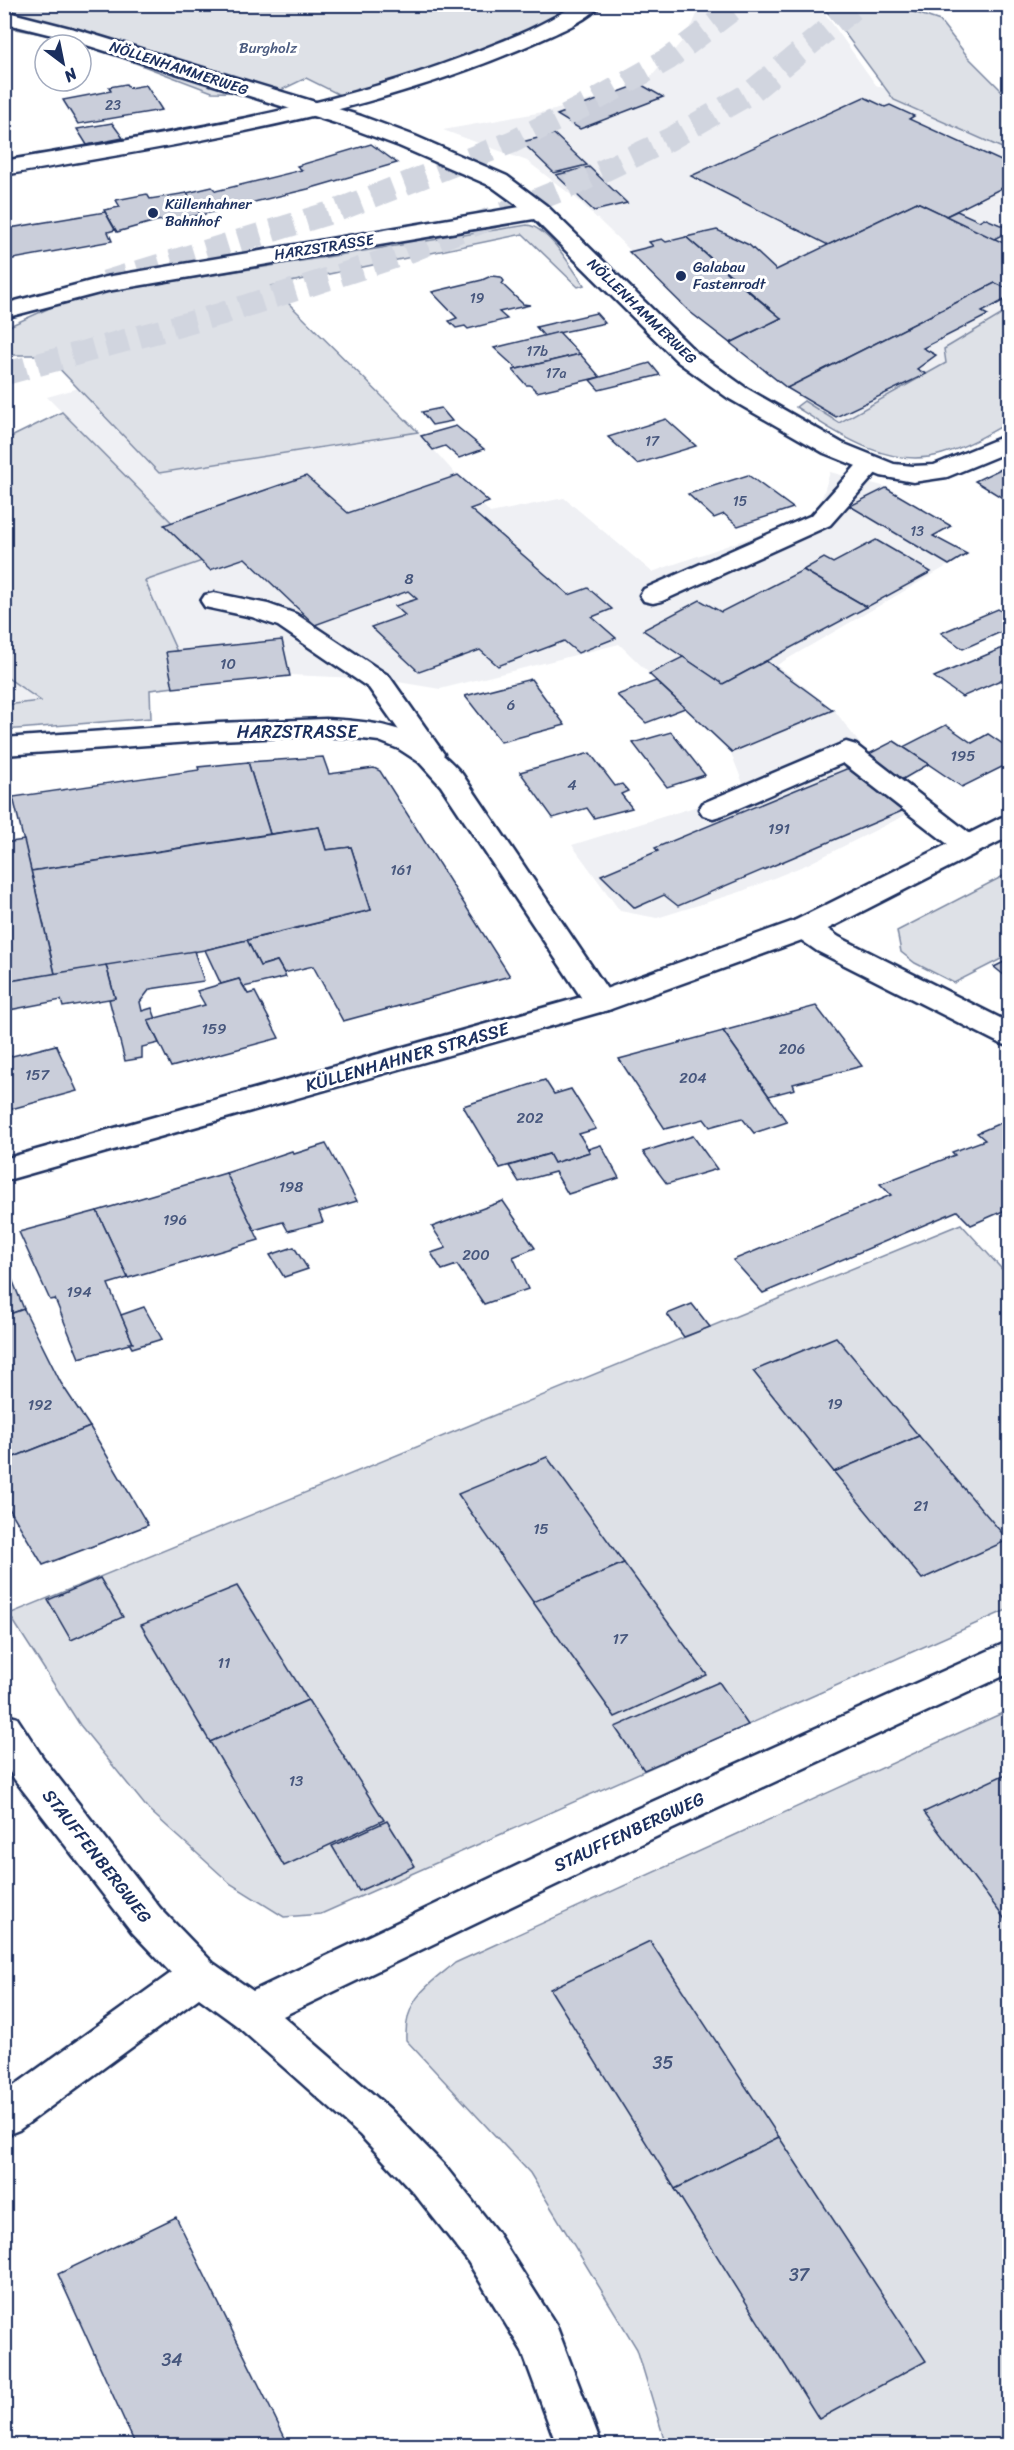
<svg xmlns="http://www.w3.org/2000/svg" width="1014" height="2450" font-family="Sriracha,sans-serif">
<rect width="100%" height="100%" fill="#fff"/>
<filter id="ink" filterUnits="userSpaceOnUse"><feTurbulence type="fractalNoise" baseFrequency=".0167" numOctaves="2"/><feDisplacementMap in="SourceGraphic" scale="12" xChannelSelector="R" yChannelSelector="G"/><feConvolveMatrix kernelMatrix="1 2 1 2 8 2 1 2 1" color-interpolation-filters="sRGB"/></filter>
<g filter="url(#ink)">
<g fill="#eff0f4">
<path d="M701 5H819L876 85 941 113 1009 119V406L849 430 804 401 691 309 578 200 527 161 443 130 554 110 644 85 689 33Z"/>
<path d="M307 324 418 432 490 513 564 498 652 572 812 516 823 495 830 472 890 488 848 505 949 565 777 665 835 711 875 764 926 805 808 864 740 892 657 918 620 911 572 845 746 791 731 753 619 644 440 689 380 679 290 675 192 685 145 581 207 559 47 397Z"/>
<path d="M5 676 41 702 5 705Z"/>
</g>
<g fill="#dee1e7" stroke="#7c88a2" stroke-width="1.5">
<path d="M4 5H576C506 49 426 72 348 99L306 78 275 93 212 92 75 40 5 27Z"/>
<path d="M820 5H893L940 21 968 57 1009 98V151L894 100 835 20Z"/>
<path d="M527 225C548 227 572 268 584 285L578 287 523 234 271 286 418 432 159 473 50 359 38 355H5V328L65 301 94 294Z"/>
<path d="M1009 310V422C988 434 966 447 942 454 889 470 838 434 796 407L804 401 839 423 946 363 944 349Z"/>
<path d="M62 412 208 559 145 581 192 685 150 690 151 718 5 730V705L41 701 5 676V440Z"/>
<path d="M1009 873V955L954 983 915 963 901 952 897 931Z"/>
<path d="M961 1224 1009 1277V1609L321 1914 284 1917 231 1884 148 1809 80 1725 9 1614Z"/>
<path d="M1009 1710V2445H666L637 2349 530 2173 406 2040C404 1999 427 1986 455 1963Z"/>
</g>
<g fill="#caceda" stroke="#1b2f5e" stroke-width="1.5">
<path d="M126 84 129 88 146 85 162 110 78 124 63 100 111 91 109 87Z"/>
<path d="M640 84 663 97 580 129 557 115Z"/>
<path d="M864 97 885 107 890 105 914 116 909 119 1010 165V184L946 216 917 202 828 245 691 176Z"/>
<path d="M112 123 123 138 87 145 77 129Z"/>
<path d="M554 134 587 165 554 173 522 142Z"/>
<path d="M371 144 397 163 308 189 201 215 187 193 212 187 216 191 302 170 297 166Z"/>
<path d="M589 167 627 203 594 211 556 175Z"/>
<path d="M187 193 201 215 156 221 117 232 104 210 120 207 116 200 147 194 150 199Z"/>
<path d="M917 202 1010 246V290L995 283 787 388 730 343 781 318 686 237 717 230 749 245 776 270Z"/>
<path d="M957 211 979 221 984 218 1010 229V231L994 239 946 216Z"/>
<path d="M105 212 115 230 108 232 112 241 8 260 4 254V229Z"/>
<path d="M686 237 743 287 781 318 730 343 690 312 629 252 653 246 649 242 662 239 666 242Z"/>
<path d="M491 276 501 277 504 281 502 284 523 304 530 305 499 312 507 319 468 329 465 326 456 328 449 321 457 318 432 292 482 280Z"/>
<path d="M995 283 1010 290V297L982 312 988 315 923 348 936 355 917 369 926 374 836 417 787 388Z"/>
<path d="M596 313 605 323 544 336 536 327Z"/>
<path d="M559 332 580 354 517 369 494 348Z"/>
<path d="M580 354 600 377 537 392 530 385H526L513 370Z"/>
<path d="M650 363 660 375 599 390 590 380Z"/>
<path d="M441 408 452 421 432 425 422 412Z"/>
<path d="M666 419 696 446 637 464 608 437Z"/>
<path d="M456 426 484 449 459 458 445 446 433 450 421 436Z"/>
<path d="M1009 465 1010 496 1004 499 975 481Z"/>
<path d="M458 475 489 502 470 509 569 595 588 588 612 609 592 617 616 638 578 653 564 641 498 666 480 650 419 672 371 627 405 615 395 606 417 599 408 591 315 625 245 558 210 570 164 525 306 476 348 513Z"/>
<path d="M748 475 793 508 738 526 724 514 714 518 688 494Z"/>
<path d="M886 488 951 526 933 536 967 554 949 565 850 506Z"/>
<path d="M876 540 931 572 867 607 803 570 824 558 833 563Z"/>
<path d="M803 570 867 607 723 684 643 630 700 600 721 612Z"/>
<path d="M998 609 1010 617V628L963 649 941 633Z"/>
<path d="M282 640 290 676 173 688 166 652Z"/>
<path d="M1010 645V676L962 697 934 677Z"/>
<path d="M683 657 723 684 766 661 833 710 732 752 649 674Z"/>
<path d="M531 679 565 725 501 742 465 696Z"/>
<path d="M656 681 685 708 646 723 617 695Z"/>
<path d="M946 725 972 743 988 734 1010 749V763L962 787 903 747Z"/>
<path d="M671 732 705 775 667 787 633 743Z"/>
<path d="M894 741 929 764 898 782 867 755Z"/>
<path d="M590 753 615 786 622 784 628 791 621 794 632 808 594 818 587 808 553 818 520 772Z"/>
<path d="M323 757 329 774 374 768 380 771 510 976 343 1021 313 966 284 973 277 961 260 966 247 940 371 910 351 847 326 850 319 827 270 834 248 762Z"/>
<path d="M248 762 270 834 31 871 13 797 199 770 198 767Z"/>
<path d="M851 767 902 811 678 906 664 895 635 908 601 875 658 851 655 848Z"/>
<path d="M319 827 326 850 351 847 371 910 205 950 55 974 31 871Z"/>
<path d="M24 840 55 974 4 982V843Z"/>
<path d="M247 940 260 966 277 961 286 977 244 987 239 979 221 984 205 950Z"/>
<path d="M194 951 204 981 150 989 140 1002 142 1011 152 1008 156 1019 148 1020 159 1043 142 1047V1058L125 1061 109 999 115 998 106 965Z"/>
<path d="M1010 959V980L994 967Z"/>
<path d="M106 965 115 998 63 1007 61 1000 4 1011V982Z"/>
<path d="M239 979 248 994 255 992 279 1038 171 1067 148 1020 205 1005 197 991Z"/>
<path d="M816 1006 862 1066 793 1084 795 1089 769 1096 723 1031Z"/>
<path d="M723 1031 787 1122 754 1133 742 1118 710 1127 704 1119 665 1129 619 1059Z"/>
<path d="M56 1045 77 1091 4 1111V1058Z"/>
<path d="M545 1080 554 1094 571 1089 596 1129 579 1134 590 1152 554 1163 549 1154 500 1168 463 1106Z"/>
<path d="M1010 1119V1208L971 1225 957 1211 763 1293 733 1260 891 1195 880 1184 955 1155 952 1152 985 1140 977 1133Z"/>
<path d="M693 1136 717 1169 667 1184 643 1152Z"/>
<path d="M326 1144 357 1201 319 1212 323 1222 288 1231 283 1222 254 1230 226 1173 292 1151 294 1154Z"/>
<path d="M601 1145 619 1178 568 1194 555 1172 519 1182 509 1166 549 1154 554 1163 590 1152 588 1149Z"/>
<path d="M226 1173 259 1240 128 1278 97 1211Z"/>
<path d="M503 1201 535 1248 513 1257 528 1289 484 1304 457 1265 442 1270 431 1253 446 1248 432 1227Z"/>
<path d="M97 1211 128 1278 108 1284 133 1343 79 1358 55 1299 50 1300 19 1232Z"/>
<path d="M294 1247 308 1269 284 1277 270 1255Z"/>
<path d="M4 1259 24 1309 4 1316Z"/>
<path d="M692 1304 710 1327 684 1337 667 1314Z"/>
<path d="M144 1307 162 1339 132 1348 129 1343H133L121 1315Z"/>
<path d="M24 1309 61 1383 90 1427 4 1461V1316Z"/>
<path d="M836 1337 919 1436 834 1472 753 1371Z"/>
<path d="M90 1427 148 1525 43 1565 4 1500V1461Z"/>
<path d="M919 1436 1008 1540 922 1579 834 1472Z"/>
<path d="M547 1457 624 1563 533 1602 458 1494Z"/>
<path d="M624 1563 707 1675 615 1717 533 1602Z"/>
<path d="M100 1578 123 1617 71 1640 48 1600Z"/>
<path d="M237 1586 308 1700 210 1742 141 1625Z"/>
<path d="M719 1682 748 1725 644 1770 615 1727Z"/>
<path d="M308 1700 384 1820 284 1866 210 1742Z"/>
<path d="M1010 1772V1926L924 1812Z"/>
<path d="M387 1821 415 1866 359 1891 332 1846Z"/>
<path d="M650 1941 779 2137 675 2189 550 1989Z"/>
<path d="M779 2137 926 2361 819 2419 675 2189Z"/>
<path d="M176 2217 289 2446H136L58 2274Z"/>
</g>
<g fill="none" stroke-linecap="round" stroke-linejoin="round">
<g stroke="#d1d5df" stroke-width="23" stroke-dasharray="23 12" stroke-linecap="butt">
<path d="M105 282 333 212 512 142 590 103 668 59 740 4"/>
<path d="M4 374 221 314 398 256 573 185 670 139 750 93 859 4"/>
</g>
<g stroke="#1b2f5e" stroke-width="5">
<g id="lane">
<path d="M576 4H601C590 20 552 35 534 43 366 117 185 143 4 175V161C160 134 317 113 465 56 503 41 542 27 576 4Z"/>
<path d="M871 456 880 459 884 464 830 525 662 601 653 603 644 601 640 595 644 589 812 515 862 459Z"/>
<path d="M214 593 268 604 296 614 389 676 444 754 440 760 430 763 420 760 369 688 278 626 252 617 205 607 201 601 205 595Z"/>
<path d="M846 742 856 745 978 840 983 846 978 852 968 855 958 852 843 763 723 815 713 818 703 815 699 809 703 803Z"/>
</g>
</g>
<g stroke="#1b2f5e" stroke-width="5">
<g id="street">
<path d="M4 11 78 30 361 116 415 136 507 176 547 206 696 352 746 388 842 443 894 464 913 466 934 465 1010 434V451L947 477 913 482 881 476 824 453 728 398 678 362 534 219 107 291 4 318V304L106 277 520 207 491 186 399 146 345 126 64 38 4 23Z"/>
<path d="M326 719C384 722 422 728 462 774L611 995 615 1002 611 1009 600 1012 589 1009 441 786 419 762 399 749 379 741 346 737 305 736 219 740 4 755V738L219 723Z"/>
<path d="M805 918 816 921 839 937 1010 1023V1046L999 1043 817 951 794 935 790 928 794 921Z"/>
<path d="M1010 1641V1673L662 1834 283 2016 390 2109 444 2165 497 2232 556 2325 602 2446H557L522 2351 467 2260 414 2193 360 2135 236 2025 199 1998 19 2130 4 2136V2093L171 1973 132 1932 15 1780 4 1763V1714L17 1718 43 1758 160 1908 213 1963 253 1991 634 1810Z"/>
</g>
</g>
<g stroke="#1b2f5e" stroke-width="5">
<path id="secondary" d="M1010 815V836L816 935 611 1009 4 1181V1159L589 995 794 921 1000 818Z"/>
</g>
<use href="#lane" fill="#fff" fill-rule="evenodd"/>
<use href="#street" fill="#fff" fill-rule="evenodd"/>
<use href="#secondary" fill="#fff" fill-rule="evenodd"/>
</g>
</g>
<g fill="#1b2f5e" stroke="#fff" stroke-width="2">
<circle cx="153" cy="213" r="6"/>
<circle cx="681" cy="276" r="6"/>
</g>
<g text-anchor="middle" stroke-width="6" stroke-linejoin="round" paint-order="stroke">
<g font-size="14" fill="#47577d">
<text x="113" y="110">23</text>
<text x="477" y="303">19</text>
<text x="537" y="356">17b</text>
<text x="556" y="378">17a</text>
<text x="652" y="446">17</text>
<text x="740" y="506">15</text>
<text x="917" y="536">13</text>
</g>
<g font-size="15" fill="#4c5c80" stroke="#fff">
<text x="268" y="53">Burgholz</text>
</g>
<g font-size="15" fill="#1b2f5e" stroke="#fff">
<text transform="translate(179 68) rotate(18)" y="5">NÖLLENHAMMERWEG</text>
<text transform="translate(324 247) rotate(-9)" y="5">HARZSTRASSE</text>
<text transform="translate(642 311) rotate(44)" y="5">NÖLLENHAMMERWEG</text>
</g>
<g font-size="15" fill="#1b2f5e" stroke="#fff" text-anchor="start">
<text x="165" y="209">Küllenhahner<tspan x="165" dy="17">Bahnhof</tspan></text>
<text x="693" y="272">Galabau<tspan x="693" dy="17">Fastenrodt</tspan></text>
</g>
<g font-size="15" fill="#47577d">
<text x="409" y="584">8</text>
<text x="228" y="669">10</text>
<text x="511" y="710">6</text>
<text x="963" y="761">195</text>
<text x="572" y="790">4</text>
<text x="779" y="834">191</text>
<text x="401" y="875">161</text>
<text x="214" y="1034">159</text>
<text x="792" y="1054">206</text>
<text x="37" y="1080">157</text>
<text x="693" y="1083">204</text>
<text x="530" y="1123">202</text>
<text x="291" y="1192">198</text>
<text x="175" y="1225">196</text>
<text x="476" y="1260">200</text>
<text x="79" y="1297">194</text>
<text x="835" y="1409">19</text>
<text x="40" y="1410">192</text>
<text x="921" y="1511">21</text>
<text x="541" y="1534">15</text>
<text x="620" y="1644">17</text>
<text x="224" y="1668">11</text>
<text x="296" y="1786">13</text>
</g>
<g font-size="18" fill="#1b2f5e" stroke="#fff">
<text x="297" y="738">HARZSTRASSE</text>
<text transform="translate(407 1057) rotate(-16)" y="6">KÜLLENHAHNER STRASSE</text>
<text transform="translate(629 1832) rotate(-25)" y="6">STAUFFENBERGWEG</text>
<text transform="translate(97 1856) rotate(52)" y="6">STAUFFENBERGWEG</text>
</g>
<g font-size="18" fill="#47577d">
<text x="663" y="2069">35</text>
<text x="799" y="2281">37</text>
<text x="172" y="2366">34</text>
</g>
</g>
<rect width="1014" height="2450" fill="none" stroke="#fff" stroke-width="24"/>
<rect x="12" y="12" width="990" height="2426" fill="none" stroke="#1b2f5e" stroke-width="2" filter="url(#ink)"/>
<g transform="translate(63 63) rotate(148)"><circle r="28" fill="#ffffff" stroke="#a4acbf" stroke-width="1.5"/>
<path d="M0-4.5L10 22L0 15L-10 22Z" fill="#1b2f5e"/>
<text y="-9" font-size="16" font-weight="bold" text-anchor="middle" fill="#1b2f5e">N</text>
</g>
</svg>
